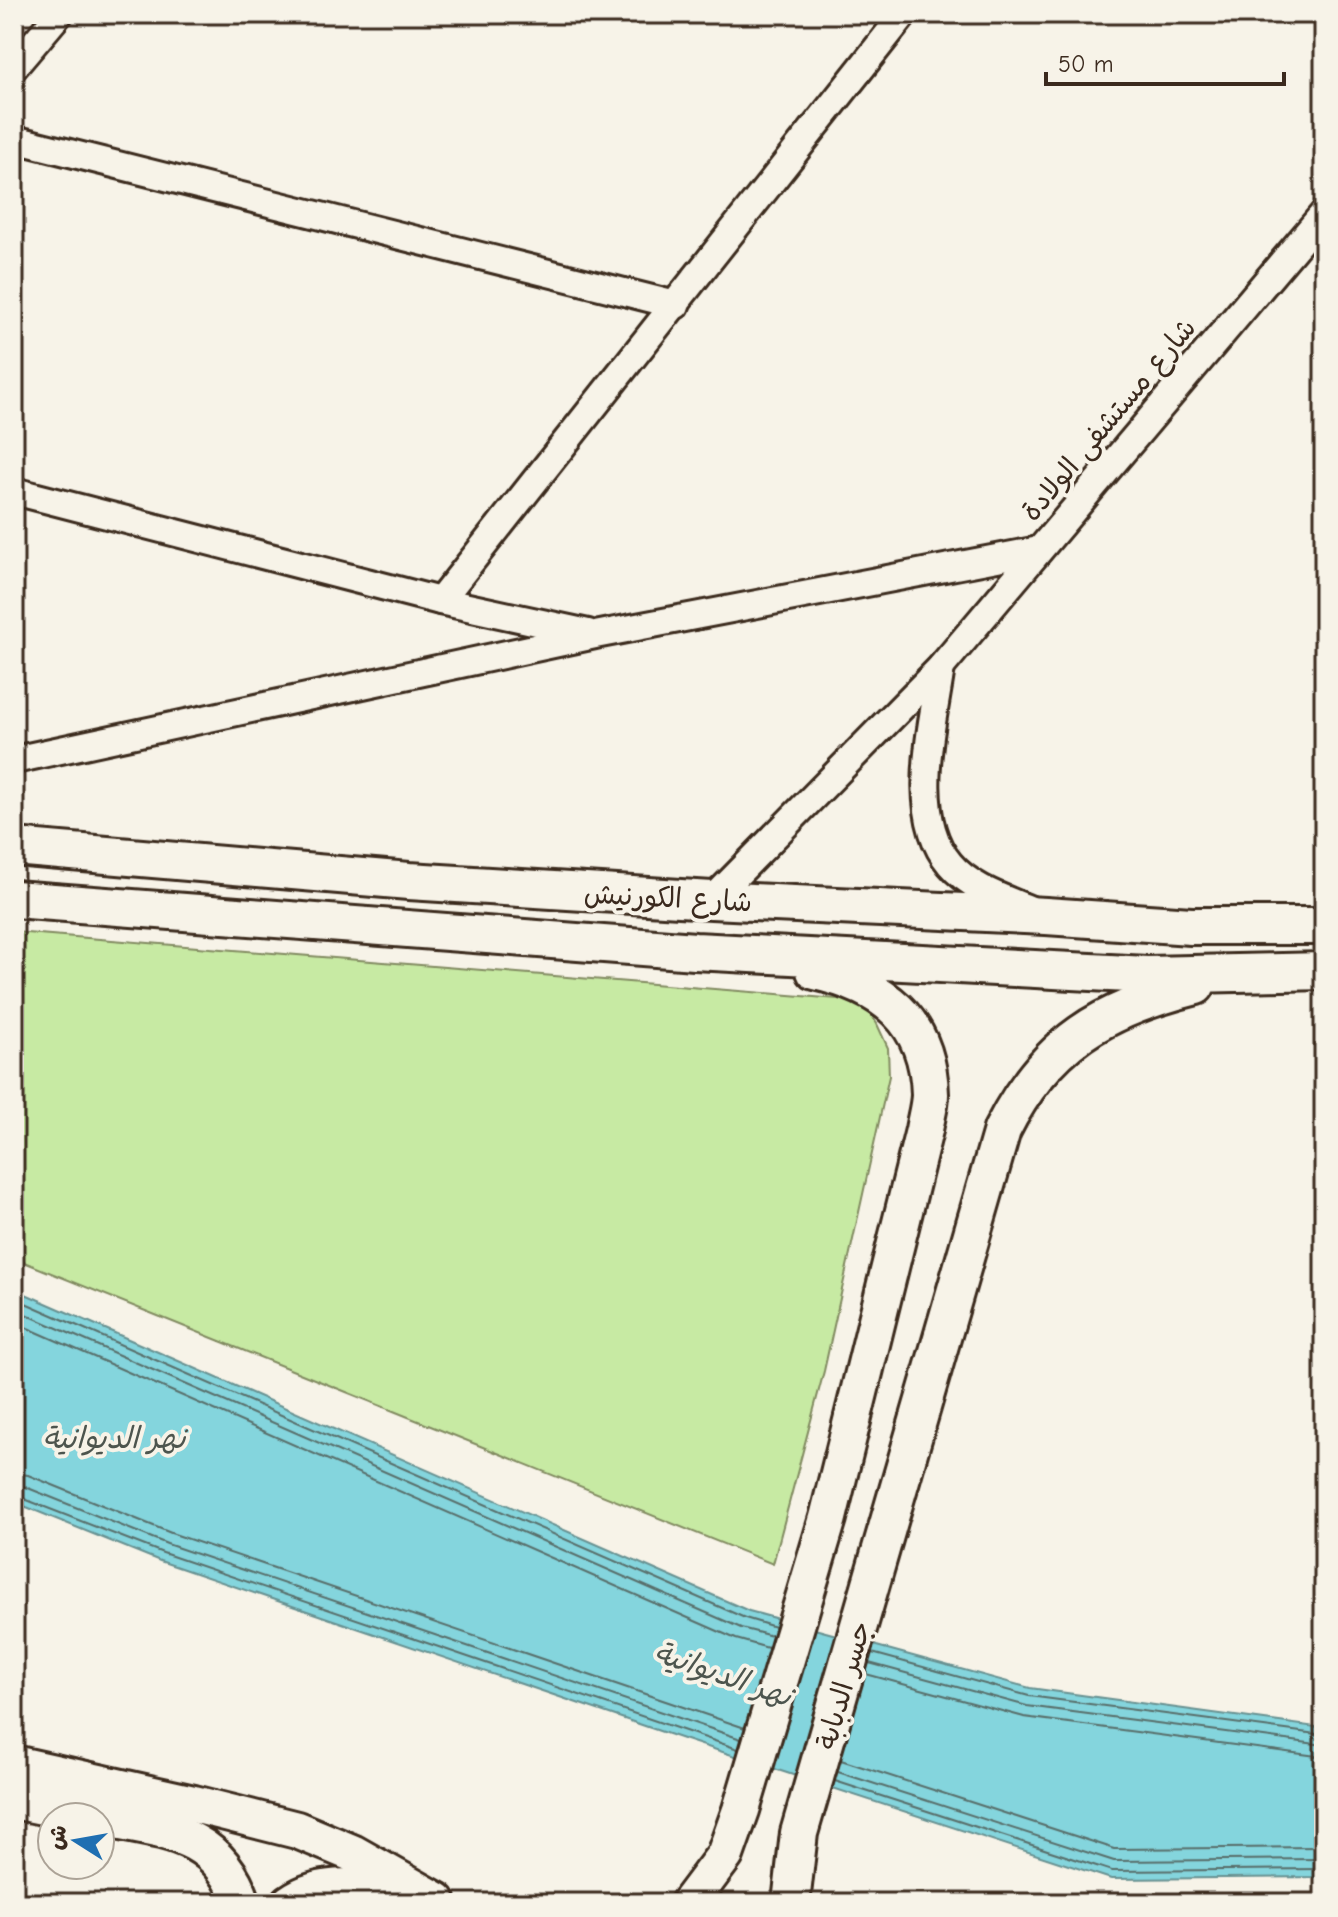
<svg xmlns="http://www.w3.org/2000/svg" width="1338" height="1917" font-family="'Comic Neue','Playpen Sans Arabic',sans-serif">
<rect width="100%" height="100%" fill="#f7f3e8"/>
<filter id="ink" filterUnits="userSpaceOnUse"><feTurbulence type="fractalNoise" baseFrequency=".0125" numOctaves="2"/><feDisplacementMap in="SourceGraphic" scale="16" xChannelSelector="R" yChannelSelector="G"/><feConvolveMatrix kernelMatrix="1 2 1 2 8 2 1 2 1" color-interpolation-filters="sRGB"/></filter>
<g filter="url(#ink)">
<path fill="#c7eaa3" stroke="#818a60" stroke-width="2" d="M14 932 850 1000 868 1009 877 1024 888 1048 889 1076 824 1371 773 1564 14 1258Z"/>
<path fill="#84d5dd" stroke="#679191" stroke-width="2" d="M14 1289 749 1611 1030 1688 1324 1728V1877L1111 1879 683 1739 160 1561 14 1502Z"/>
<g fill="none" stroke-linecap="round" stroke-linejoin="round">
<g stroke="#586e6a" stroke-width="2">
<path d="M14 1298 745 1618 775 1627"/>
<path d="M14 1309 741 1628 772 1636"/>
<path d="M14 1322 736 1639 768 1648"/>
<path d="M14 1473 28 1475 171 1533 745 1728"/>
<path d="M14 1485 23 1486 167 1544 741 1739"/>
<path d="M14 1495 163 1553 738 1749"/>
<path d="M872 1653 1029 1696 1324 1735"/>
<path d="M869 1663 1027 1706 1324 1745"/>
<path d="M866 1674 1024 1717 1324 1757"/>
<path d="M841 1760 1115 1849 1324 1847"/>
<path d="M838 1772 1114 1861 1324 1859"/>
<path d="M835 1781 1112 1871 1324 1869"/>
</g>
<g stroke="#3b2a1e" stroke-width="32">
<g id="street">
<path d="M14 67 59 14"/>
<path d="M14 139 676 305"/>
<path d="M14 491 440 601 588 633"/>
<path d="M440 601 904 14"/>
<path d="M941 667C933 725 908 815 950 864 969 887 1002 898 1029 909"/>
<path d="M14 760 595 635 1039 550"/>
<path d="M712 900 941 667 1324 213"/>
</g>
</g>
<g stroke="#3b2a1e" stroke-width="42">
<g id="secondary">
<path d="M14 847 409 881 712 900 1046 916 1191 926H1324"/>
<path d="M14 899 695 951 1147 975 1324 971"/>
<path d="M14 1764 194 1804 297 1830 352 1853 437 1901"/>
<path d="M14 1800 96 1817"/>
<path d="M100 1818C164 1831 218 1831 242 1903"/>
<path d="M290 1903C326 1877 372 1889 413 1897"/>
<path d="M689 1903 725 1855 741 1810 828 1518 924 1130C926 1118 930 1105 930 1094 928 1019 882 986 815 971"/>
<path d="M791 1903 799 1833 1002 1130C1046 1042 1103 1009 1196 986"/>
</g>
</g>
<use href="#street" stroke="#f7f3e8" stroke-width="26"/>
<use href="#secondary" stroke="#f7f3e8" stroke-width="36"/>
</g>
</g>
<g text-anchor="middle" stroke-width="8" stroke-linejoin="round" paint-order="stroke">
<g font-size="28" fill="#3b2a1e" stroke="#f7f3e8">
<text transform="translate(1108 419) rotate(-50)" y="10">شارع مستشفى الولادة</text>
<text transform="translate(668 897) rotate(3)" y="10">شارع الكورنيش</text>
<text transform="translate(843 1685) rotate(-74)" y="10">جسر الدبابة</text>
</g>
<g font-size="30" font-style="italic" fill="#4d554e" stroke="#f7f3e8">
<text x="114" y="1448">نهر الديوانية</text>
<text transform="translate(723 1674) rotate(19)" y="10">نهر الديوانية</text>
</g>
</g>
<rect width="1338" height="1917" fill="none" stroke="#f7f3e8" stroke-width="48"/>
<rect x="24" y="24" width="1290" height="1869" fill="none" stroke="#3b2a1e" stroke-width="3" filter="url(#ink)"/>
<g transform="translate(76 1841) rotate(281)"><circle r="38" fill="#f7f3e8" stroke="#aca397" stroke-width="2"/>
<path d="M0-6L14 30L0 20L-14 30Z" fill="#1f6fb2"/>
<text y="-12" font-size="22" font-weight="bold" text-anchor="middle" fill="#3b2a1e">ش</text>
</g>
<path d="M1046 72v12h238v-12" fill="none" stroke="#3b2a1e" stroke-width="4"/>
<text x="1058" y="72" font-size="24" fill="#3b2a1e" stroke="#f7f3e8" stroke-width="6" paint-order="stroke">50 m</text>
</svg>
